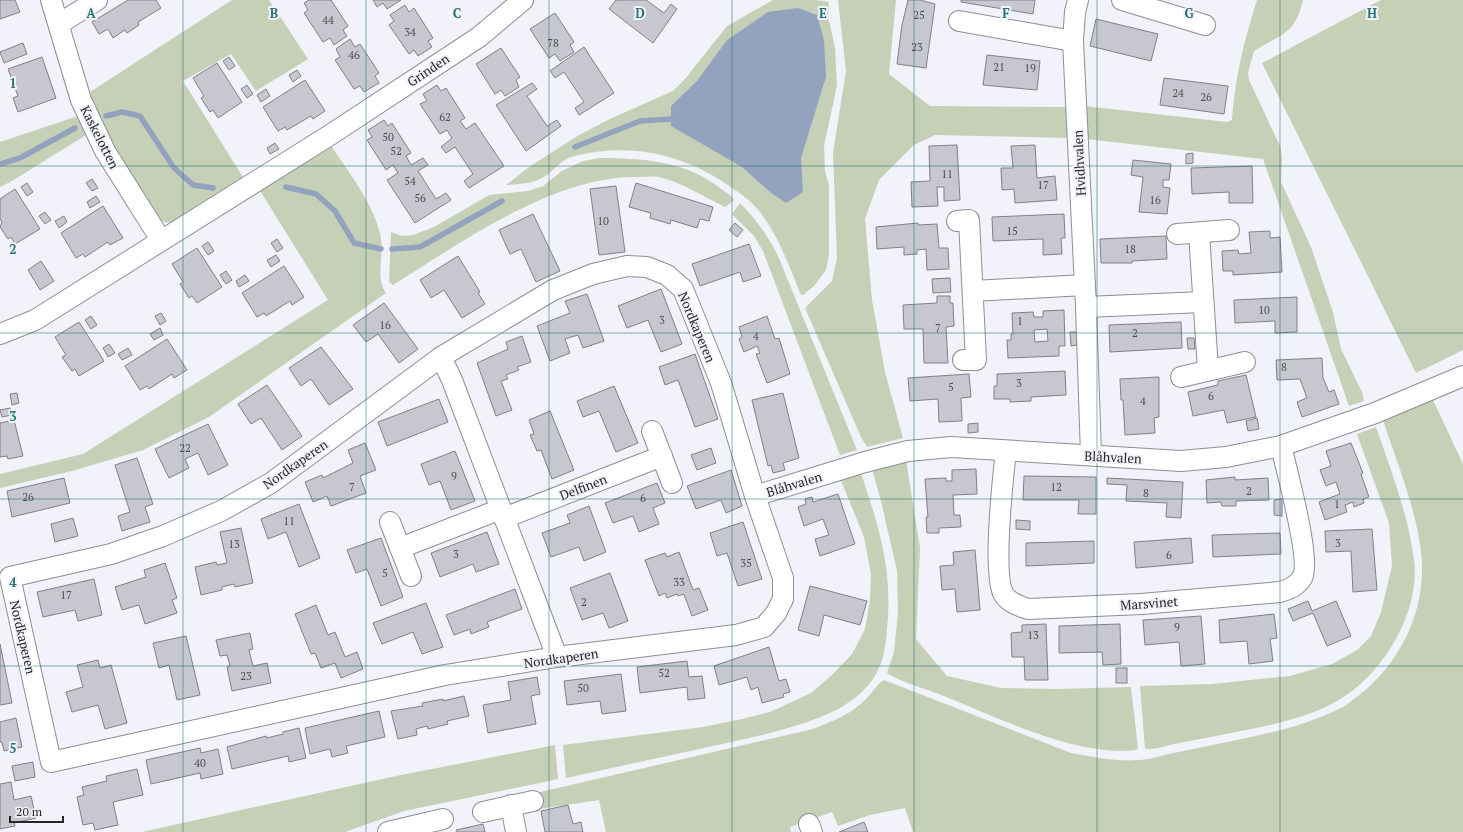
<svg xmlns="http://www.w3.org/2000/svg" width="1463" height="832" font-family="'PT Serif',serif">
<rect width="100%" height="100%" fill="#f1f2fa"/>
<g fill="#c6d0b6">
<path d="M232 0H269L308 59 256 91 231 54 183 81 244 179 173 223 164 222 156 217 101 127 90 92Z"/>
<path d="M773 0H816L829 2 828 16 835 48 837 85 824 146 825 171 829 185V255L826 270 814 286 803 295H801C790 268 780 240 763 216 755 204 744 196 732 188 685 154 631 142 574 156 561 159 553 172 542 178 531 184 518 184 506 185L529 167 579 135 614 117 673 91 685 79 727 26Z"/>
<path d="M838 0H896L889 74 930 106 1066 107 1070 138 935 135 914 145 879 180 865 219 872 300 885 372 903 438 867 447 861 437 805 308 832 281 837 258 833 153 846 71Z"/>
<path d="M1257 0H1303C1295 35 1281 34 1254 51L1248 73 1249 80 1280 146 1282 157 1281 182 1311 247 1333 312 1341 349 1362 392 1364 401 1349 406 1263 159 1086 139 1084 106 1227 122 1232 120C1235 77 1244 41 1257 0Z"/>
<path d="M1381 0H1463V350L1416 373 1262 63Z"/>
<path d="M78 116 86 135 12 181 0 187V142Z"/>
<path d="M330 144C348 172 376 206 381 239 384 256 375 278 386 293L209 417 143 450 72 471 0 488V474L83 454 328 300 259 189Z"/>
<path d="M600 158C642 158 686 161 720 188 725 192 731 195 734 200L725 207C704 197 683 183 659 177 653 176 645 177 638 177 555 175 462 242 393 285L389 282 391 232 402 236 413 235 434 227 489 195 528 191 543 186 562 171 583 161Z"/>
<path d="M740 203C756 219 768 236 778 256L857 450 840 455 763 251 754 236 732 214Z"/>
<path d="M1433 400 1463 464V832H913L905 808 870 815 838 826 832 812 790 827 791 832H606L599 800 539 809 536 793 813 729C833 721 852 714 867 698 872 693 877 684 884 680L1071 753C1093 757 1117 762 1139 760 1149 760 1159 756 1169 754 1192 749 1214 745 1237 740 1272 733 1309 724 1341 708 1347 705 1352 700 1358 696 1398 665 1423 617 1422 566 1420 516 1398 467 1383 420Z"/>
<path d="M1376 427C1391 470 1408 514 1414 560 1421 612 1382 676 1337 701 1311 716 1280 723 1251 729 1226 734 1200 739 1174 744 1165 746 1154 750 1145 749L1140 686 1212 684 1290 676 1332 664 1357 650 1371 636 1381 612 1392 566 1389 523 1357 434Z"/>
<path d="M906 460 920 548 916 639 947 676 1001 688 1056 689 1131 687 1138 748 1136 750C1076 757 999 718 944 696 927 689 902 683 887 673L894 652 898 612 897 571 881 501 872 469Z"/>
<path d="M861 473C879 528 893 569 887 629 886 642 884 658 878 670 870 688 850 704 832 712 795 729 753 737 713 746 664 757 615 767 566 778L563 745 703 727 742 719 770 712 811 693 833 674 852 654 865 629 870 600 871 574 864 537 840 478Z"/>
<path d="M555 745 558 779 554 780 404 811 345 832H142L396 776Z"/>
</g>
<path fill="#93a3bf" d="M798 8 817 15 824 40 826 77 801 158 803 192 786 203 770 192 742 167 671 126V106L697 81 727 40 768 12Z"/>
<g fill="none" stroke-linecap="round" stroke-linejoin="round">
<g stroke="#93a3bf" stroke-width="5.5">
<path d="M106 116 122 112 140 116 174 168 193 185 213 188"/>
<path d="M575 147 640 121 671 119"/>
<path d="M0 164 20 158 75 128"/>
<path d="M286 187 316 194 335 211 354 243 381 249"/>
<path d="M392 249 420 247 502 201"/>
</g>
</g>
<g fill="#c7c7cf" stroke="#808188" fill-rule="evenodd">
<path d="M0 0H15L20 12 0 19Z"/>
<path d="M128 0H156L161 8 138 22 139 25 127 33 125 30 113 38 108 29 99 34 92 22Z"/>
<path d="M309 0H331L348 26 343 30 347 36 334 45 330 38 323 42 304 13 308 10 304 3Z"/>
<path d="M373 0H401L387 9 383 3 377 7Z"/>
<path d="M616 0H646L664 13 671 4 677 9 653 43 609 9Z"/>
<path d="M908 0H920L935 4 926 68 897 64 902 25Z"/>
<path d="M961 0H1035L1033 14 961 2Z"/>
<path d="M405 5 409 12 414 8 433 38 428 41 432 47 418 56 414 50 409 54 389 25 394 21 390 15Z"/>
<path d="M555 13 574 42 570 45 574 52 560 61 555 54 549 58 530 29Z"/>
<path d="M1096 19 1158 34 1151 61 1090 46Z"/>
<path d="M350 39 355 47 360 44 379 73 375 76 379 83 364 92 360 86 354 89 335 60 340 57 336 49Z"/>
<path d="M23 43 27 54 4 63 0 52Z"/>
<path d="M584 47 614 93 579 115 575 108 584 102 564 72 555 78 550 71Z"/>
<path d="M501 48 520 77 516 80 519 87 505 96 501 90 495 94 476 64Z"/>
<path d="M987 55 1040 61 1037 90 983 85Z"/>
<path d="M42 57 56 98 18 112 13 98 18 96 8 69Z"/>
<path d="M229 57 235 66 229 70 223 61Z"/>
<path d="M217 63 242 102 218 118 213 110 210 112 201 98 204 96 193 78Z"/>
<path d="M297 70 301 76 293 82 289 75Z"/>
<path d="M1164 78 1228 86 1224 114 1160 105Z"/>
<path d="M305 80 325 111 313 119 311 116 287 130 285 127 278 131 263 107Z"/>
<path d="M532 83 537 89 527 96 547 126 557 120 561 126 526 151 496 105Z"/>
<path d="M247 85 253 94 247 98 241 89Z"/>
<path d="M437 85 441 91 446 88 465 118 460 121 466 129 475 123 504 166 469 188 464 181 473 174 455 147 446 153 441 147 452 138 447 130 440 134 420 104 427 101 423 94Z"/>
<path d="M266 89 270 96 261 102 257 95Z"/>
<path d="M384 120 388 126 392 123 411 153 406 156 411 165 423 158 428 165 418 171 436 199 446 193 451 200 415 223 387 180 398 173 393 165 386 170 367 140 372 137 368 130Z"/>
<path d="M275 143 279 149 270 154 267 148Z"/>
<path d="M957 145 960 200 944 201V187H937L938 206 912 207 911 182 930 181 929 146Z"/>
<path d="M1035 145 1037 178 1055 176 1057 200 1015 203 1014 189 1002 190 1001 168H1013L1011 146Z"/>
<path d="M1193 153V163L1186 164V154Z"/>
<path d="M1133 160 1171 164 1169 180H1163V187L1170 188 1167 214 1139 212 1143 177 1131 175Z"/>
<path d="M1252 166 1253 203H1229V192L1192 194 1191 168Z"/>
<path d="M92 179 98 188 92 191 86 183Z"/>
<path d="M27 183 33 192 27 196 21 187Z"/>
<path d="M636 183 713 207 709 221 700 219 697 228 671 220 670 224 650 218 651 213 629 207Z"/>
<path d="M616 186 625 252 599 255 590 189Z"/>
<path d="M15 189 40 229 15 244 11 237 8 239 0 227 2 222 0 219V199Z"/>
<path d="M96 196 100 202 90 208 87 202Z"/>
<path d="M103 206 123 238 110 245 108 242 85 257 83 254 76 258 61 233Z"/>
<path d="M45 212 51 220 45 224 39 216Z"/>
<path d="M533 214 560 271 536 282 521 249 510 254 499 230Z"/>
<path d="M1064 214 1065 238H1061L1062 254 1043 255V239L993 241 992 217Z"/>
<path d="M64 216 67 222 59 228 55 221Z"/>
<path d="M735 223 743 230 737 237 729 230Z"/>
<path d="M918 223V225L937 224 939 248H948L949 269 927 270 926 249 917 250V254L904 255V247L877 249 876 227Z"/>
<path d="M1270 231V238L1280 237 1282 272 1233 275V271H1223L1222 251 1238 250 1239 254 1251 253 1249 232Z"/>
<path d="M1166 236 1167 259 1132 261V263H1101L1100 239Z"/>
<path d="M277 239 283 248 277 252 271 243Z"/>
<path d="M208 242 214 251 208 255 202 246Z"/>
<path d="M749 244 761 276 743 282 740 272 700 286 692 264Z"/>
<path d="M197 248 222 287 197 303 192 296 189 298 180 284 183 282 172 264Z"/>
<path d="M276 255 280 261 271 267 267 260Z"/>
<path d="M458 256 480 292 478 293 485 304 462 318 444 290 431 298 420 280Z"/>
<path d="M41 261 54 281 40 290 28 270Z"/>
<path d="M284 266 304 297 292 305 290 301 266 316 264 313 257 317 242 293Z"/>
<path d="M226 271 232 280 226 284 220 275Z"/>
<path d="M245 275 249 281 239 287 236 281Z"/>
<path d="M950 278 951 292 933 293 932 279Z"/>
<path d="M661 289 682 344 661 352 648 320 627 328 618 306Z"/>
<path d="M587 294 604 341 583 348 578 335 565 339 570 353 550 361 537 326 570 313 565 301Z"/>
<path d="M937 296H950V303H953L954 326 946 327 948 363H924L923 329H904L903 305 937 303Z"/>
<path d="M1297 297V332L1275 333V321L1235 323 1234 300Z"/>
<path d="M384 303 418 349 399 363 378 334 366 342 353 325Z"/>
<path d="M1064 310 1065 346H1059V356L1008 358 1007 340H1011V334H1013L1012 313 1033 312 1034 317H1043V311ZM1047 329 1048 341 1035 342 1034 330Z"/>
<path d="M161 313 166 321 160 325 155 316Z"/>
<path d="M91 316 97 325 91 329 85 320Z"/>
<path d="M767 316 775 339 779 338 790 374 767 383 756 354 760 353 757 346 744 352 739 339 742 337 739 327Z"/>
<path d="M79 322 104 361 79 376 75 369 72 371 62 357 66 355 55 337Z"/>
<path d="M1181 322 1182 348 1110 352 1109 325Z"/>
<path d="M160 328 163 335 154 340 150 334Z"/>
<path d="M1070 332H1077V345L1071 346Z"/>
<path d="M522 336 531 362 517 367 519 370 506 375 508 379 501 381 512 410 496 416 477 363 508 349 506 342Z"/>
<path d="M1187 338H1194L1195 349H1188Z"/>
<path d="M167 339 187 370 174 378 172 374 149 389 147 386 140 390 125 366Z"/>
<path d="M109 344 115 353 108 357 103 348Z"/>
<path d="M321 347 353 389 329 405 311 379 301 386 289 368Z"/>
<path d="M128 348 132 355 122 360 118 354Z"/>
<path d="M695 354 718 419 695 427 678 380 665 385 659 367Z"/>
<path d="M1322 358 1323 378 1329 392 1334 390 1339 404 1302 417 1297 402 1307 398 1300 379 1277 380 1276 360Z"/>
<path d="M1065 371 1066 395 1031 397V401L1010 402V399H994V386H997V374Z"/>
<path d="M969 374 971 397 961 398 962 421 939 422 938 399 910 401 908 378Z"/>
<path d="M1246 375 1256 417 1227 423 1224 410 1193 416 1188 392 1218 385V381Z"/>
<path d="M1159 377V417L1154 418 1155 433 1125 435 1123 400H1121L1120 379Z"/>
<path d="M267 385 302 436 282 450 261 418 251 424 238 404Z"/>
<path d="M614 386 638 443 616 452 599 411 583 417 577 401Z"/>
<path d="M17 393 19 403 12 405 10 394Z"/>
<path d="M783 393 799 458 783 463 785 470 773 473 771 465 768 466 752 400Z"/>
<path d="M439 399 448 422 387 446 378 422Z"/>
<path d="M10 408 12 415 2 417 0 410Z"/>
<path d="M550 411 574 470 552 479 541 450 537 451 530 435 534 434 529 420Z"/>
<path d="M1257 418 1259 429 1248 431 1246 421Z"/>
<path d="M14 420 23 456 8 459 7 456 0 457V423Z"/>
<path d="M978 423V432L968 433V424Z"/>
<path d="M208 424 228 465 208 475 198 453 185 459 189 468 169 478 155 449Z"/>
<path d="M365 443 376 470 360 476 366 493 331 506 327 496 313 502 305 482 322 475 323 478 353 463 348 450Z"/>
<path d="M1351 443 1363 473 1361 474 1369 497 1363 499 1364 503 1354 507 1353 502 1345 505 1347 512 1325 520 1319 502 1340 494 1336 482 1326 486 1320 470 1331 466 1326 451Z"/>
<path d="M711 448 716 463 697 470 691 455Z"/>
<path d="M455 451 475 501 451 510 440 481 429 485 421 464Z"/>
<path d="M137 458 153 504 145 507 150 522 122 531 118 516 130 512 115 465Z"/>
<path d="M976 469 977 494 953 495 954 515H960L961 527 939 528V533H927L926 517H928L925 479 946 478V481H952V470Z"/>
<path d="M731 470 742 506 726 513 721 500 696 509 687 486Z"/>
<path d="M1024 476 1096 477V514H1078L1079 500H1023Z"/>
<path d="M1235 477V480L1268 478 1269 500 1236 501V506H1222L1221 502 1207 503 1206 480Z"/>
<path d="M64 478 70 503 12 517 7 491Z"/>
<path d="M1107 478 1183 482 1181 518 1166 517 1167 503 1126 501 1127 485 1107 484Z"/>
<path d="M657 483 665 503 653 508 659 524 639 532 633 516 613 523 605 503Z"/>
<path d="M838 494 855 544 820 556 815 539 829 535 823 519 804 526 798 507 806 504 805 499 812 497 813 502Z"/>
<path d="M1282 499V516L1274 515V500Z"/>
<path d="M299 504 320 558 299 567 286 532 268 539 261 519Z"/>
<path d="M589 506 606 552 584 561 579 547 551 557 542 533 570 523 567 515Z"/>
<path d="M73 518 78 536 55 542 51 524Z"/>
<path d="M1016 520 1030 521V530L1016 529Z"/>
<path d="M743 522 762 579 738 586 727 553 717 556 710 533Z"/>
<path d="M241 528 253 583 235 587 234 584 222 587V590L201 595 195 567 216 562 217 565 227 563 220 532Z"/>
<path d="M1372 529 1377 590 1353 592 1351 551 1326 552 1325 531Z"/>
<path d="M487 532 499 564 476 572 473 564 440 577 431 553Z"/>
<path d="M1280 533 1281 554 1213 557 1212 535Z"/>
<path d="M381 538 403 597 381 606 367 569 356 573 347 550Z"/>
<path d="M1191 538 1193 563 1136 568 1134 542Z"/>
<path d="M1094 541V563L1026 566V543Z"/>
<path d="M975 550 980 610 957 612 955 589 942 590 940 566 954 565 953 552Z"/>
<path d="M679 552 693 590 699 588 708 610 692 616 684 594 678 596 677 594 667 598 665 593 659 596 645 560 665 553 667 557Z"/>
<path d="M165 563 177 598 172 600 177 613 145 624 139 605 122 610 115 587 146 577 144 570Z"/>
<path d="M610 573 628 621 609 628 603 613 582 620 570 588Z"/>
<path d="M94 579 102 615 78 621 75 610 43 617 37 592Z"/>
<path d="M810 586 867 601 860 625 824 615 819 636 798 630Z"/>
<path d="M515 589 522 609 487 622 489 627 471 634 470 629 454 635 446 615Z"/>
<path d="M1308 601 1312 611 1336 601 1351 636 1327 646 1313 613 1293 621 1288 609Z"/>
<path d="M426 603 443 647 422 654 413 632 382 644 373 623Z"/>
<path d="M316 605 328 635 335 632 345 657 357 652 363 669 341 678 335 663 321 668 315 653 311 654 295 614Z"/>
<path d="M1274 614 1277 638 1270 639 1273 661 1249 664 1247 641 1220 643 1219 620Z"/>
<path d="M1201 616 1205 664 1181 666 1179 642 1145 645 1143 620Z"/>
<path d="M1046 624 1048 680H1025L1024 657H1012L1011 633 1022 632V625Z"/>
<path d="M1120 624 1121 664 1103 665 1102 652 1059 653V626Z"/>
<path d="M250 633 253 649 249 650 253 666 267 663 271 683 232 691 227 667 230 666 227 655 220 656 216 640Z"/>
<path d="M186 636 200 695 177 700 169 665 159 668 153 643Z"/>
<path d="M0 644 12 703 0 705Z"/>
<path d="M769 647 779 681 786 679 790 692 783 694 784 697 762 703 758 687 751 690 747 677 719 685 714 666Z"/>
<path d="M98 660 100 668 111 665 127 723 105 729 98 705 72 712 66 692 83 687 77 665Z"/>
<path d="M687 661 689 677 702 676 705 698 688 700 687 687 640 693 637 667Z"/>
<rect x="1116" y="668" width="11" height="15"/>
<path d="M621 674 626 711 602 714 600 701 567 705 564 681Z"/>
<path d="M537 677 540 694 531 696 536 724 488 733 483 705 511 700 508 682Z"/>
<path d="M464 696 469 716 447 721 448 724 428 729 427 726 416 729 417 735 398 739 391 711 423 706 422 703 443 699V701Z"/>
<path d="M379 711 385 737 346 746 348 753 332 757 330 749 310 754 305 728Z"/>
<path d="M16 718 22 747 4 751 2 742H0V722Z"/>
<path d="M299 728 306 758 289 762 288 756 232 769 227 747 266 736 267 738 283 734V732Z"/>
<path d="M200 748 201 753 218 749 223 774 201 779 200 773 151 784 146 760Z"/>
<path d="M33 762 35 777 15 781 12 766Z"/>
<path d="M137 769 143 795 113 802 118 825 95 830 93 823 83 825 77 797 84 795 82 787 107 781 106 776Z"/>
<path d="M11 782 14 800 31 796 36 818 14 823 15 826 0 829V784Z"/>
<path d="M568 805 573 824 581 822 583 832H545L541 811Z"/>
<path d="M864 822 868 832H839Z"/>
<path d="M483 824 485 832H457L456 830Z"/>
</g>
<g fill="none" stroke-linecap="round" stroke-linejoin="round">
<g stroke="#8e8e95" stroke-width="22">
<g id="street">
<path d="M51 0 81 100 105 151 161 240"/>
<path d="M1078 0 1075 12 1073 41 1086 307 1091 455"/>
<path d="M1122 0 1205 25"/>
<path d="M959 21 1073 41"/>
<path d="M59 24 97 0"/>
<path d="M957 221 969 220 976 360H963"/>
<path d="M1199 233 1208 370"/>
<path d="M1177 234 1229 230"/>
<path d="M627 266 647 267 667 275 683 289 721 383 755 496 783 578V599L776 613 764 627 736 635 557 657 445 675 51 762 10 577 111 554 163 536 221 511 271 483 441 357 553 290 593 274Z"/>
<path d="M973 291 1085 285"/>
<path d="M1086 307 1203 302"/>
<path d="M0 334 35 320 330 135 479 37 523 0"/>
<path d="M441 357 452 380 557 657"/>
<path d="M1181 377 1245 362"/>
<path d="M652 431 672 483"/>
<path d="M1006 451C1003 477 992 576 1004 595 1009 603 1020 606 1028 609L1141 604 1280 592C1289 589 1296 587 1302 578 1312 562 1286 468 1281 446"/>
<path d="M755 496 865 462 908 451 951 447 1181 461 1226 457 1281 446 1375 413 1463 376"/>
<path d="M504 518 662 456"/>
<path d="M390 522 411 576"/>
<path d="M400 548 501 509"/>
<path d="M511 805 516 832"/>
<path d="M483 812 533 801"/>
<path d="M809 824 812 832"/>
<path d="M388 832 443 819"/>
</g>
</g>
<use href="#street" stroke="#fff" stroke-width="20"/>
</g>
<path fill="none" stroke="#277273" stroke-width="1" stroke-opacity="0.55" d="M183 0V832M366 0V832M549 0V832M732 0V832M914 0V832M1097 0V832M1280 0V832M0 166H1463M0 333H1463M0 499H1463M0 666H1463"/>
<g text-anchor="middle" stroke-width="4" stroke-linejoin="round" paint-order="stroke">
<g font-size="11" fill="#4e4e52">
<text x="919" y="19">25</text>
<text x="328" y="24">44</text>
<text x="410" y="36">34</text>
<text x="553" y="47">78</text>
<text x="917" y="51">23</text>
<text x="354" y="59">46</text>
<text x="999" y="71">21</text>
<text x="1030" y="72">19</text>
<text x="1178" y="97">24</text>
<text x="1206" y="101">26</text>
<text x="445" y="121">62</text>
<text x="388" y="141">50</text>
<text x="396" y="155">52</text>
<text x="947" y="178">11</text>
<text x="410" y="185">54</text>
<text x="1043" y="189">17</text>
<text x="420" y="202">56</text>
<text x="1155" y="204">16</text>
<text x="603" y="225">10</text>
<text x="1012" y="235">15</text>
<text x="1130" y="253">18</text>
<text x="1264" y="314">10</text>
<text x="662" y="324">3</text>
<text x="1020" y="325">1</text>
<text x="385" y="329">16</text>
<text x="938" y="332">7</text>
<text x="1135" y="337">2</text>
<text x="756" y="340">4</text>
<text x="1284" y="371">8</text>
<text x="1019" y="387">3</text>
<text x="951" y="391">5</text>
<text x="1211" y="400">6</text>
<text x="1143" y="405">4</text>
<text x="185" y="452">22</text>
<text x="454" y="480">9</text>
<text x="352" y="491">7</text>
<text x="1056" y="491">12</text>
<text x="1249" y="495">2</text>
<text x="1146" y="497">8</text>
<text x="28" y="501">26</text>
<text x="643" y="502">6</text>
<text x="1337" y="508">1</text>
<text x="289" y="525">11</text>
<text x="1338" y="547">3</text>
<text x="234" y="548">13</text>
<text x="456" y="558">3</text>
<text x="1169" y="559">6</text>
<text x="746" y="567">35</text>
<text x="385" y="577">5</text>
<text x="679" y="586">33</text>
<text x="66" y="599">17</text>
<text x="584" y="606">2</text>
<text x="1177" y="631">9</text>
<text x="1033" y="639">13</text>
<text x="664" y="677">52</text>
<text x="246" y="680">23</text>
<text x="583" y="692">50</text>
<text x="200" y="767">40</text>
</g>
<g font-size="13" fill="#252628" stroke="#f1f2fa">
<text transform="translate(428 70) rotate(-34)" y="5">Grinden</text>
<text transform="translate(100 137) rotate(63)" y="5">Kaskelotten</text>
<text transform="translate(1079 163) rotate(-93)" y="5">Hvidhvalen</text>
<text transform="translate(697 327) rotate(67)" y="5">Nordkaperen</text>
<text transform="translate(1113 457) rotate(3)" y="5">Blåhvalen</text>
<text transform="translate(295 464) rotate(-35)" y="5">Nordkaperen</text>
<text transform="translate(794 484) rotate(-17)" y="5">Blåhvalen</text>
<text transform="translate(583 487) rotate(-21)" y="5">Delfinen</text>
<text transform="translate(1149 603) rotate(-4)" y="5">Marsvinet</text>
<text transform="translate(23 637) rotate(77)" y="5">Nordkaperen</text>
<text transform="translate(561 658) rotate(-8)" y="5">Nordkaperen</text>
</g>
</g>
<g font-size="13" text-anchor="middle" font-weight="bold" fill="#277273" stroke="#f1f2fa" stroke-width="4" stroke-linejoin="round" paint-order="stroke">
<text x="91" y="18">A</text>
<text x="274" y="18">B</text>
<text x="457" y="18">C</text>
<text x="640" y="18">D</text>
<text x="823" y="18">E</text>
<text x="1006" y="18">F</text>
<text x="1189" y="18">G</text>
<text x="1372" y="18">H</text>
<text x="13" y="88">1</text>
<text x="13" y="254">2</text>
<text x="13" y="421">3</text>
<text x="13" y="587">4</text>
<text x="13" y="753">5</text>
</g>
<path d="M10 816v6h53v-6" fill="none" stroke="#252628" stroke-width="2"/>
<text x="16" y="816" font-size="12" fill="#252628" stroke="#f1f2fa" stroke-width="3" paint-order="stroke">20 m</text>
</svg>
